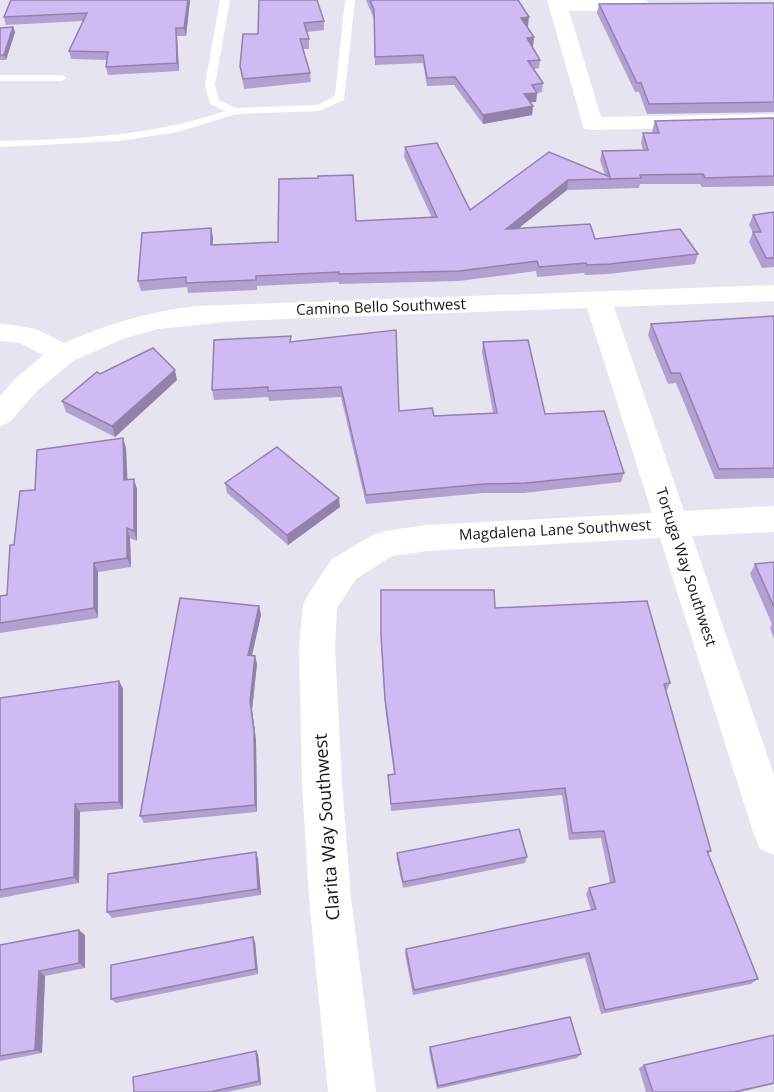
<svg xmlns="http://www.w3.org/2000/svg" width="774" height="1092" font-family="'Open Sans',sans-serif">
<rect width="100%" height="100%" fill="#e8e3f1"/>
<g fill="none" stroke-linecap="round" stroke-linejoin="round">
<g fill="#fff" fill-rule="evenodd">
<path d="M220 0H230L215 85 219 100 236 108 317 105 335 96 345 0H355L344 100 319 111 236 114 178 132 119 141 0 147V141C77 139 152 136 225 111L210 104 205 85Z"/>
<path d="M0 75H62L67 78 62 81H0Z"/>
</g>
<g fill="#fff" fill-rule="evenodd">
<path d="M547 0H645L652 5 650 9 643 11H569L601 117 774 114V126L592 130 584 129Z"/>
<path d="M774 285V301L614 307 684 511 774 506V532L692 536 774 775V855L760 849 754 835 660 538 427 551 392 556 356 579 337 608 335 647 342 783 351 898 376 1092H328L309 898 302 783 299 647 303 605 308 595 332 559 373 535 385 531 427 525 652 513 587 308 236 321 158 329 125 338 73 361 36 392 10 422 0 426V396L16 378 43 355 20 343 0 341V323L36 329 64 343C107 324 150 311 197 306Z"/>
</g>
</g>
<g fill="#b3a0d2">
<path d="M11 0H190L186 36H177L179 71 108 75 106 67 107 60 71 59 69 51 83 21 6 25 4 17Z"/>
<path d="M259 0 324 21V30L307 32 309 39V49H303L310 73 311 82 244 89 240 66 258 34Z"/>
<path d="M366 0H518L528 26H526L534 37 533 46H532L540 60 539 68 534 69 543 83 542 92 537 93 536 102H530L533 106 532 115 483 124 454 85 427 86 423 63 375 65 374 19Z"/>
<path d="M774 3V112L647 114 639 92H635L597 13 599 4Z"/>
<path d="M13 27 15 32 6 60H0V28Z"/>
<path d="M774 118V186L702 187 700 184H640L639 188 567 190 518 228 698 254 695 264 608 274 585 275 584 273 537 277 536 271 459 281 339 284V282L257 286V290L188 293 187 287 141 291 138 281 211 228 213 238V245L278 242 356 221 432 218 404 157 405 147 470 210 549 152 605 175 600 160 602 151 643 150 641 143 643 133H653L652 131 655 121Z"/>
<path d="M774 212V267L762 268 749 242 753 232 749 225 753 215Z"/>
<path d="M774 316V478L715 479 676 383 668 384 648 335 651 324Z"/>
<path d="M291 336V341L399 411 434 416 493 413 482 352 483 342 545 414 624 473 621 482 524 493H483L366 504 341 397 269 401 268 397 214 400 212 390Z"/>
<path d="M177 380 115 437 66 412 62 401Z"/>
<path d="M126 448 127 480 137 489V541L130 538 131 567 98 572V618L0 633V596L7 595 14 545 35 490Z"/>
<path d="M225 483 340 507 288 545 227 493Z"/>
<path d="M774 562V639L770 628 772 624 750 574 755 564Z"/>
<path d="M381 590 495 608 670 683 666 692 711 851 708 854 758 979 751 984 601 1014 585 958 413 995 405 954 406 949 591 910 586 894 589 888 610 883 601 838 569 840 562 795 391 811 388 775 394 774 385 707 381 644Z"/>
<path d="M259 606 261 615 252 655 255 656 257 664 252 710 256 740 257 812 144 823 140 816Z"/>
<path d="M119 681 123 689V809L80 812 79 883 0 898V698Z"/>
<path d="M256 852 258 859 261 895 112 918 107 912Z"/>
<path d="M397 853 527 857 525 863 403 888 397 860Z"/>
<path d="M85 935V968L45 976 42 1053 0 1061V945Z"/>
<path d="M255 942 258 974 116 1003 111 999Z"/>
<path d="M774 1035V1084L740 1092H646L639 1068 644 1065Z"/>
<path d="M430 1047 581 1054 577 1058 437 1089 429 1051Z"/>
<path d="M258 1054 261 1085 227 1092H134Z"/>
</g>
<g fill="#9282ab">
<path d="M188 0H190L186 36 184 28Z"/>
<path d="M529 17 528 26 520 27 521 18Z"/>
<path d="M13 27 15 32 6 60 4 55Z"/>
<path d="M176 28 177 36 179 71 177 63Z"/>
<path d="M534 37 533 46H526L527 38Z"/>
<path d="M537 93 536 102 523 103 524 94Z"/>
<path d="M533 106 532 115 483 124V115Z"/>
<path d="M568 180 567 190 505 239 506 229Z"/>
<path d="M211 228 213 238 212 255 211 245Z"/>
<path d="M175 370 177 380 115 437 112 426Z"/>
<path d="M123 438 126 448 128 490 124 480Z"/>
<path d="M134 479 137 489V541L134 531Z"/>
<path d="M339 498 340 507 288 545 287 535Z"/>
<path d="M127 528 130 538 131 567 127 558Z"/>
<path d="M94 563 98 572V618L94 608Z"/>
<path d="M259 606 261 615 250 664 248 655Z"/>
<path d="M255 656 257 664 252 710 256 740 257 812 255 805 250 701Z"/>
<path d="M119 681 123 689V809L119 802Z"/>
<path d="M75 804 80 812 79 883 74 877Z"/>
<path d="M256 852 258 859 261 895 258 889Z"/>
<path d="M79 930 85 935V968L79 963Z"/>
<path d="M253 937 255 942 258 974 256 969Z"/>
<path d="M39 971 45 976 42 1053 35 1050Z"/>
<path d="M256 1051 258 1054 261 1085 259 1081Z"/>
</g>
<g fill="#d0baf4" stroke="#9282ab" stroke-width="1.5">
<path d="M11 0H188L184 28H176L177 63 106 67 108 52 69 51 87 13 4 17Z"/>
<path d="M259 0H317L324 21 304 23 309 39H300L310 73 243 79 240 66 243 34H258Z"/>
<path d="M370 0H518L529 17 521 18 534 37 527 38 540 60 528 61 543 83 532 85 537 93 524 94 533 106 483 115 455 77 427 78 423 55 375 57 374 10Z"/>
<path d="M774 3V102L649 104 641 83H637L599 4Z"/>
<path d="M13 27 4 55H0V28Z"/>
<path d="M774 118V176L705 178 703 174 640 175 641 178 568 180 506 229 590 224 595 239 680 229 698 254 610 264 587 265 586 263 539 267 537 261 460 271 339 274V272L256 276V280L186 283V277L138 281 142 233 211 228V245L278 242 279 179 318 178V176L353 175 356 221 437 217 405 147 437 143 470 210 549 152 610 177 602 151 648 150 643 133H659L655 121Z"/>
<path d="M774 212V258H766L753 232H761L753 215Z"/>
<path d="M774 316V468L719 469 680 373H671L651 324Z"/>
<path d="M396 330 399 411 432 408 434 416 497 413 483 342 528 340 545 414 604 411 624 473 526 483 484 484 366 495 341 387 268 391V387L212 390 214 340 291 336 290 342Z"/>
<path d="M153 348 175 370 112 426 62 401 97 372 100 374Z"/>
<path d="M123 438 124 480 134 479V531L127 528V558L94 563V608L0 623V596L7 595 10 545H14L20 491 35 490 37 450Z"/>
<path d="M277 447 339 498 287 535 225 483Z"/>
<path d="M774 562V607L755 564Z"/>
<path d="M381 590H494L495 608 647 601 670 683 664 684 711 851H707L758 979 605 1010 589 953 414 990 406 949 596 909 589 888 615 882 604 831 572 833 565 788 391 804 388 775 395 774 385 699 381 635Z"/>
<path d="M180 598 259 606 248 655 255 656 250 701 254 731 255 805 140 816Z"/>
<path d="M119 681V802L75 804 74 877 0 890V698Z"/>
<path d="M519 829 527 857 403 882 397 853Z"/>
<path d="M256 852 258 889 107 912 108 874Z"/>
<path d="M79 930V963L39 971 35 1050 0 1056V945Z"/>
<path d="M253 937 256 969 111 999V965Z"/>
<path d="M570 1017 581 1054 438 1086 430 1047Z"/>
<path d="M774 1035V1083L734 1092H653L644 1065Z"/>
<path d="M256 1051 259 1081 210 1092H134L133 1077Z"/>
</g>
<g text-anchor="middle" stroke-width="6" stroke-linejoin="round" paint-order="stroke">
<g font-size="15" fill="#16151a" stroke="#fff">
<text transform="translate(381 307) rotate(-2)" y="5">Camino Bello Southwest</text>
<text transform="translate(555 530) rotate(-3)" y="5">Magdalena Lane Southwest</text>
<text transform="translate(686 567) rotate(72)" y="5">Tortuga Way Southwest</text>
</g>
<g font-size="18" fill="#16151a" stroke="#fff">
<text transform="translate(327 827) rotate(-94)" y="6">Clarita Way Southwest</text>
</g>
</g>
</svg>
